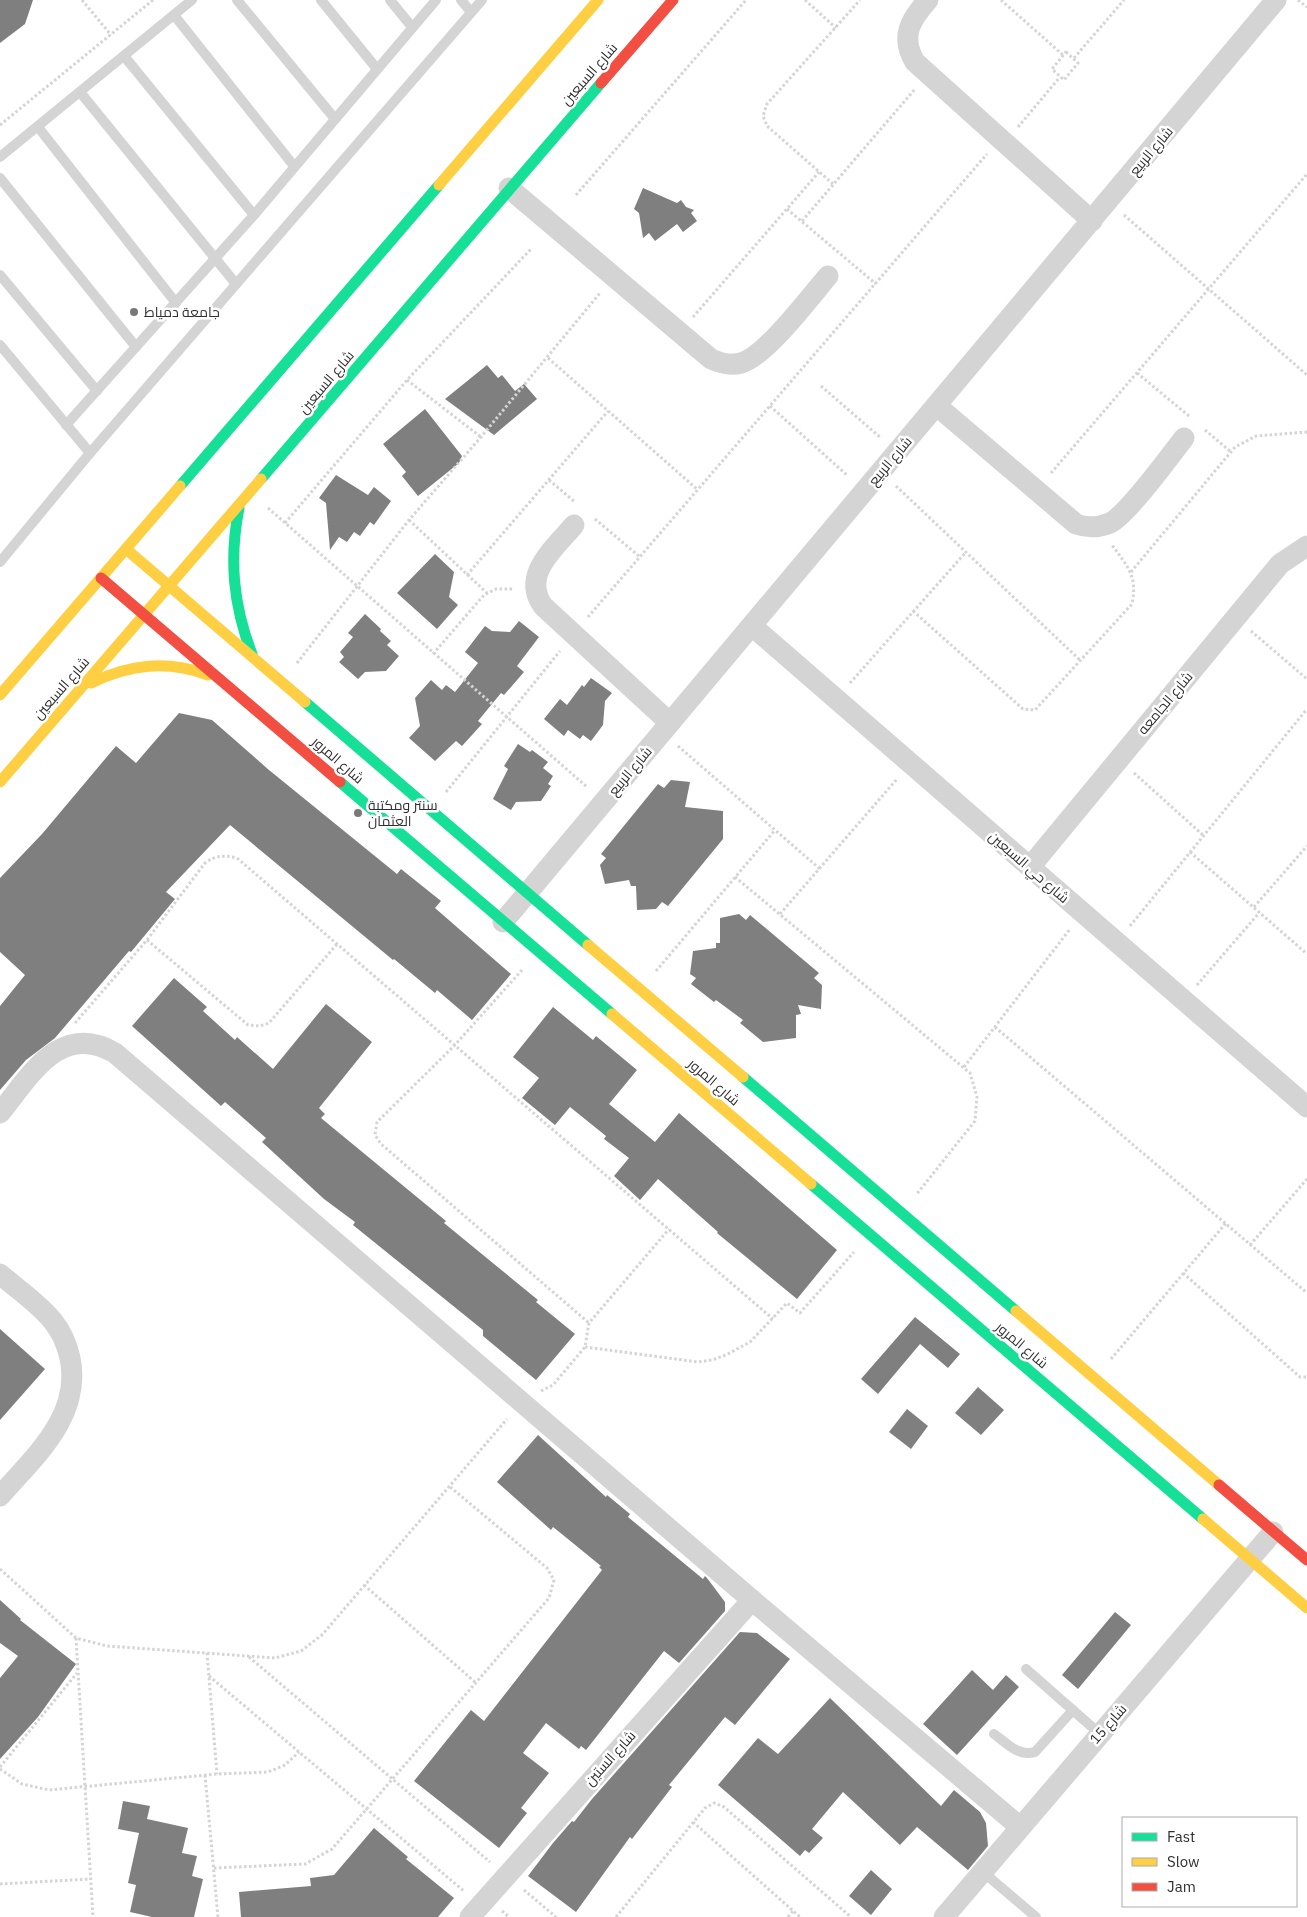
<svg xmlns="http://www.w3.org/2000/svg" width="1307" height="1917" font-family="'IBM Plex Sans',Cairo,sans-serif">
<rect width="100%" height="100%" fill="#fff"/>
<g fill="#7f7f7f">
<path d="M0 0H33L25 24 0 43Z"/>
<path d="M643 188 677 203 681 200 686 207 694 210 691 213 697 221 683 232 677 224 655 241 649 233 643 238 639 213 634 209Z"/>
<path d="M487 365 498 378 502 375 515 391 524 384 537 399 494 435 445 399Z"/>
<path d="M425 409 462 456 459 463 418 496 402 476 406 472 383 444Z"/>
<path d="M336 475 368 495 374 487 391 501 374 525 370 522 360 536 354 532 347 542 339 537 330 550 326 503 319 498Z"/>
<path d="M435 554 454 572 449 597 458 605 437 629 397 593Z"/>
<path d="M365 614 381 629 380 631 391 641 387 645 399 656 386 671 365 672 358 679 339 662 344 657 340 652 353 637 348 633Z"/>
<path d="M519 621 539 637 517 666 524 672 504 695 501 693 478 721 482 724 462 746 456 741 435 761 409 738 420 726 415 698 431 680 442 690 446 685 455 692 478 663 465 652 485 626 492 631 510 632Z"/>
<path d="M591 678 612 693 605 701 603 725 591 741 583 735 580 739 568 730 564 736 544 719 560 699 567 705 582 685 584 687Z"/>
<path d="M179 713 212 720 269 770 397 874 401 869 441 901 435 908 511 974 472 1020 437 990 435 993 394 959 393 960 230 825 166 892 175 899 131 952 129 951 55 1038 26 1060 0 1090V1006L25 975 0 952V878L42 834 116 746 136 763Z"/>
<path d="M518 744 530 752 532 750 548 762 543 768 553 776 548 784 551 786 541 801 516 802 511 810 493 799 508 769 504 766Z"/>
<path d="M671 780 690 782 685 807 723 811V839L668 906 662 902 656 909 637 910 636 886H631L629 880 605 884 600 865 606 858 601 854 658 784 664 788Z"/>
<path d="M739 914 746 920 750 915 819 973 814 978 822 985 821 1009 798 1005 801 1014 796 1015V1038L763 1042 740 1023 743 1020 716 1000 714 1002 691 984 696 978 690 974 693 951 716 948V943H720V918Z"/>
<path d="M174 978 207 1007 203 1011 235 1040 237 1037 273 1069 326 1004 372 1042 319 1108 325 1114 321 1118 446 1221 444 1223 538 1300 536 1302 575 1334 536 1380 483 1336V1330L353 1225 355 1222 324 1199 262 1142 266 1138 225 1102 221 1106 132 1026Z"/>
<path d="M553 1007 593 1040 596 1036 637 1070 609 1104 655 1142 679 1113 837 1250 797 1299 717 1233 718 1232 658 1179 640 1200 614 1176 629 1158 604 1139 606 1136 570 1107 555 1125 522 1098 539 1078 513 1057Z"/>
<path d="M915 1317 960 1354 948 1368 920 1344 878 1394 861 1379Z"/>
<path d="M0 1329 45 1369 0 1420Z"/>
<path d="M978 1387 1004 1410 981 1435 955 1413Z"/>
<path d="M907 1409 928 1426 911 1449 889 1432Z"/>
<path d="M538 1435 606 1497 607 1495 630 1514 628 1517 703 1579 705 1576 707 1578 725 1602V1611L679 1663 664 1651 586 1750 581 1746 579 1749 546 1723 523 1753 549 1773 521 1808 527 1813 499 1848 414 1781 471 1710 484 1721 602 1570 599 1567 601 1566 563 1535 553 1527 551 1530 497 1482Z"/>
<path d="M0 1600 21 1619 20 1620 76 1664 38 1717 0 1759V1678L18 1656 0 1643Z"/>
<path d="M1115 1612 1131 1625 1078 1689 1062 1675Z"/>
<path d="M740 1632 757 1633 790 1659 735 1725 725 1717 669 1785 672 1787 632 1839 630 1837 576 1912 528 1876 553 1843 572 1821 574 1822 592 1799Z"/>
<path d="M972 1670 993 1690 1006 1675 1019 1687 957 1755 923 1724Z"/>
<path d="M830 1698 941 1806 954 1790 980 1812 986 1823 988 1846 968 1870 917 1827 900 1845 843 1792 812 1829 823 1838 809 1853 805 1850 800 1856 718 1785 758 1738 778 1754Z"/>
<path d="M123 1801 150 1806 147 1819 188 1828 182 1853 197 1856 192 1876 203 1879 194 1917H152L130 1912 136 1885 128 1883 139 1833 118 1829Z"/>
<path d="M374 1828 408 1857 406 1859 454 1898 438 1917H241L239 1892 311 1886 310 1878 334 1875Z"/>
<path d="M871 1870 892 1889 871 1915 849 1896Z"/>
</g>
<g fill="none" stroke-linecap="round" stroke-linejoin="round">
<g stroke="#d4d4d4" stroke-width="3" stroke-dasharray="2.5 2.5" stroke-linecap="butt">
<path d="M82 0 111 35"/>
<path d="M805 0 836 28"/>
<path d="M1001 0 1063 55"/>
<path d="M1298 0 1307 7"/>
<path d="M1066 52 1078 63 1064 80 1052 69Z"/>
<path d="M1074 58 1124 0"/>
<path d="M0 125 153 0"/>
<path d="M1018 127 1060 77"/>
<path d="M833 184 767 126 763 116 767 104 860 0"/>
<path d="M576 195 746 0"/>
<path d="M787 209 876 284"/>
<path d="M1124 215 1307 375"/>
<path d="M802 221 915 89"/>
<path d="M693 317 819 172"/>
<path d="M548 358 698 490"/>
<path d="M1137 373 1189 416"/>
<path d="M407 380 481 437"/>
<path d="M821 386 881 438"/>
<path d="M770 406 848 476"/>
<path d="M1205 430 1231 452"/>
<path d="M1051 473 1307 174"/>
<path d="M549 480 575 502"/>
<path d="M896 486 1081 661"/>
<path d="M268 508 587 787"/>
<path d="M595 519 640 557"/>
<path d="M409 520 487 593"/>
<path d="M285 523 407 380 531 249"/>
<path d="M1131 572 1235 447 1256 436 1307 432"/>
<path d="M467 575 608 411"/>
<path d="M913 611 1023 709 1035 710 1132 604C1138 576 1127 566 1112 545"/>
<path d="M588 617 987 154"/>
<path d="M1251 631 1307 679"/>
<path d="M433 654 484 595 496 589H514"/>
<path d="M297 663 409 520 481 437 600 293"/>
<path d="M850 683 966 552"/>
<path d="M678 746 820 869"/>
<path d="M1134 773 1204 836"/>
<path d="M446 792 560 651"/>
<path d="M1190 852 1307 954"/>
<path d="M735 877 970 1073 977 1097 975 1121 916 1195"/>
<path d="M1254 907 1307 846"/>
<path d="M780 914 897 779"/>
<path d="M1130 926 1307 709"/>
<path d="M147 940 248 1025 260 1026 269 1023 337 944"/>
<path d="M522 970 454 1046 377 1122 375 1135 381 1144 589 1323"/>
<path d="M656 971 775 830"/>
<path d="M1197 985 1259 913"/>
<path d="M75 1023 147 940 205 863C216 855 224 855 237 858L773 1319"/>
<path d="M995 1027 1307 1293"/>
<path d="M964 1067 1070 929"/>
<path d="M1250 1245 1307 1179"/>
<path d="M1183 1273 1300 1377H1307"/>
<path d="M585 1347 698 1362 712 1360 726 1355 750 1342 787 1303 800 1313 854 1252"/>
<path d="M1111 1359 1226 1223"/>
<path d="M541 1391 553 1385 585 1347 589 1323 669 1229"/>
<path d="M0 1569 76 1638 107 1646 275 1658 301 1651 322 1635 507 1419"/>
<path d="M364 1585 475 1682"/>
<path d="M76 1638 93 1917"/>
<path d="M207 1653 217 1774"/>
<path d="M249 1657 490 1862"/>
<path d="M209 1676 465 1892"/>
<path d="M0 1767 77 1673"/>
<path d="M0 1769 22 1784 49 1790 217 1774 268 1772 285 1765 299 1752"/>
<path d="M205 1775 218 1917"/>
<path d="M693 1822 800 1917"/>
<path d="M214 1868 305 1864 332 1849 549 1598 554 1580 547 1568 449 1486"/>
<path d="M0 1884 90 1879"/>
<path d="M524 1890 556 1917"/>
<path d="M502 1911 509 1917"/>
<path d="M616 1917 705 1808 714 1803 724 1807 851 1917"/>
<path d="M788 1917 793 1911"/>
</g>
<g stroke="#d4d4d4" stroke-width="10">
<path d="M237 0 335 119"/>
<path d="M321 0 377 69"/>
<path d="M390 0 412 27"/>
<path d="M461 0 471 12"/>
<path d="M174 15 294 166"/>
<path d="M124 56 254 215"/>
<path d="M80 92 236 284"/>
<path d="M38 127 176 303"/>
<path d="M0 157 192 0"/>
<path d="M0 178 136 347"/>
<path d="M0 275 97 391"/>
<path d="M0 345 90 453"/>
<path d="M66 425 254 215 436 0"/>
<path d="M0 562 90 453 482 0"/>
<path d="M1026 1669 1100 1734"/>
<path d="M994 1734C1007 1743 1018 1757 1035 1752L1073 1710"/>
<path d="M983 1872 1036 1917"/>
</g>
<g stroke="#d4d4d4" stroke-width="21">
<path d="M928 0C910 20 900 37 915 62L1092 221"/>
<path d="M509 188 711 359C720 363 730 366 741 363 765 357 810 297 828 276"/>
<path d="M937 406 1076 524C1087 528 1098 528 1110 523 1128 514 1169 457 1184 438"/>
<path d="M574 525C554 549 521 575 543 606L670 723"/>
<path d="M752 626 1307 1107"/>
<path d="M1030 867 1280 564 1307 546"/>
<path d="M503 922 1276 0"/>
<path d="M0 1113C30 1076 60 1021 115 1053L752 1600 1020 1827"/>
<path d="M0 1274C17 1289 37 1302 52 1320 61 1331 67 1344 70 1358 82 1416 35 1456 0 1496"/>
<path d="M470 1917 752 1600"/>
<path d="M944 1917 1273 1532"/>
</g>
<g stroke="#16e098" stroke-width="11">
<path d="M261 479 601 83"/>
<path d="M180 486 439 185"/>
<path d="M239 508C229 559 233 605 252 654"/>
<path d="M305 702 588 945"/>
<path d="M340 782 612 1014"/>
<path d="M743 1077 1016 1311"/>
<path d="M811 1184 1203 1519"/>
</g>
<g stroke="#ffcf43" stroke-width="11">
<path d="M439 185 598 0"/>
<path d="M126 549 305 702"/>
<path d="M91 683C130 664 167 660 208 675"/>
<path d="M0 695 180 486"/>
<path d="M0 782 261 479"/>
<path d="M588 945 743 1077"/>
<path d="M612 1014 811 1184"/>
<path d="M1016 1311 1219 1485"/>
<path d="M1203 1519 1307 1608"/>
</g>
<g stroke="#f24e42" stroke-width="11">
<path d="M601 83 673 0"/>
<path d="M101 578 340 782"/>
<path d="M1219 1485 1307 1560"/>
</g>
</g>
<g fill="#787878" stroke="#fff" stroke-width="2">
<circle cx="134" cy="312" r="5"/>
<circle cx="358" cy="813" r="5"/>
</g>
<g text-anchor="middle" stroke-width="5" stroke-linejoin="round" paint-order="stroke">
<g font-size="14" fill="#2f2f2f" stroke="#fff">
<text transform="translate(589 74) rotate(-49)" y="5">شارع السبعين</text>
<text transform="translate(1151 151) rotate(-50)" y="5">شارع الربيع</text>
<text transform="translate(326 382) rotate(-50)" y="5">شارع السبعين</text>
<text transform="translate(890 461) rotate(-50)" y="5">شارع الربيع</text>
<text transform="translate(61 688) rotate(-49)" y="5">شارع السبعين</text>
<text transform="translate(1165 703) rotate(-50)" y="5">شارع الجامعه</text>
<text transform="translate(338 760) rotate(41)" y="5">شارع المرور</text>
<text transform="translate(630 771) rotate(-50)" y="5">شارع الربيع</text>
<text transform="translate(1029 867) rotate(41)" y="5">شارع حي السبعين</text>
<text transform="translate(714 1082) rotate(41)" y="5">شارع المرور</text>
<text transform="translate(1022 1345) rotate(40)" y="5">شارع المرور</text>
<text transform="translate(1108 1724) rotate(-49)" y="5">شارع 15</text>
<text transform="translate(610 1758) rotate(-48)" y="5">شارع الستين</text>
</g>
<g font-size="14" fill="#2f2f2f" stroke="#fff" text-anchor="start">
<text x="144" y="317">جامعة دمياط</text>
<text x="368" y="810">سنتر ومكتبة<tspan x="368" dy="16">العثمان</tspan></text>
</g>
</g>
<rect x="1122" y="1817" width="175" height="90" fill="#ffffff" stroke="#acacac"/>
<rect x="1132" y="1833" width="25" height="8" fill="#16e098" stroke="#acacac"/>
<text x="1167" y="1842" font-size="15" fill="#2f2f2f">Fast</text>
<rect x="1132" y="1858" width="25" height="8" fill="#ffcf43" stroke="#acacac"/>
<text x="1167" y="1867" font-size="15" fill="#2f2f2f">Slow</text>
<rect x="1132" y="1883" width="25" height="8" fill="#f24e42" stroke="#acacac"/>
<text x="1167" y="1892" font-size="15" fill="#2f2f2f">Jam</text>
</svg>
